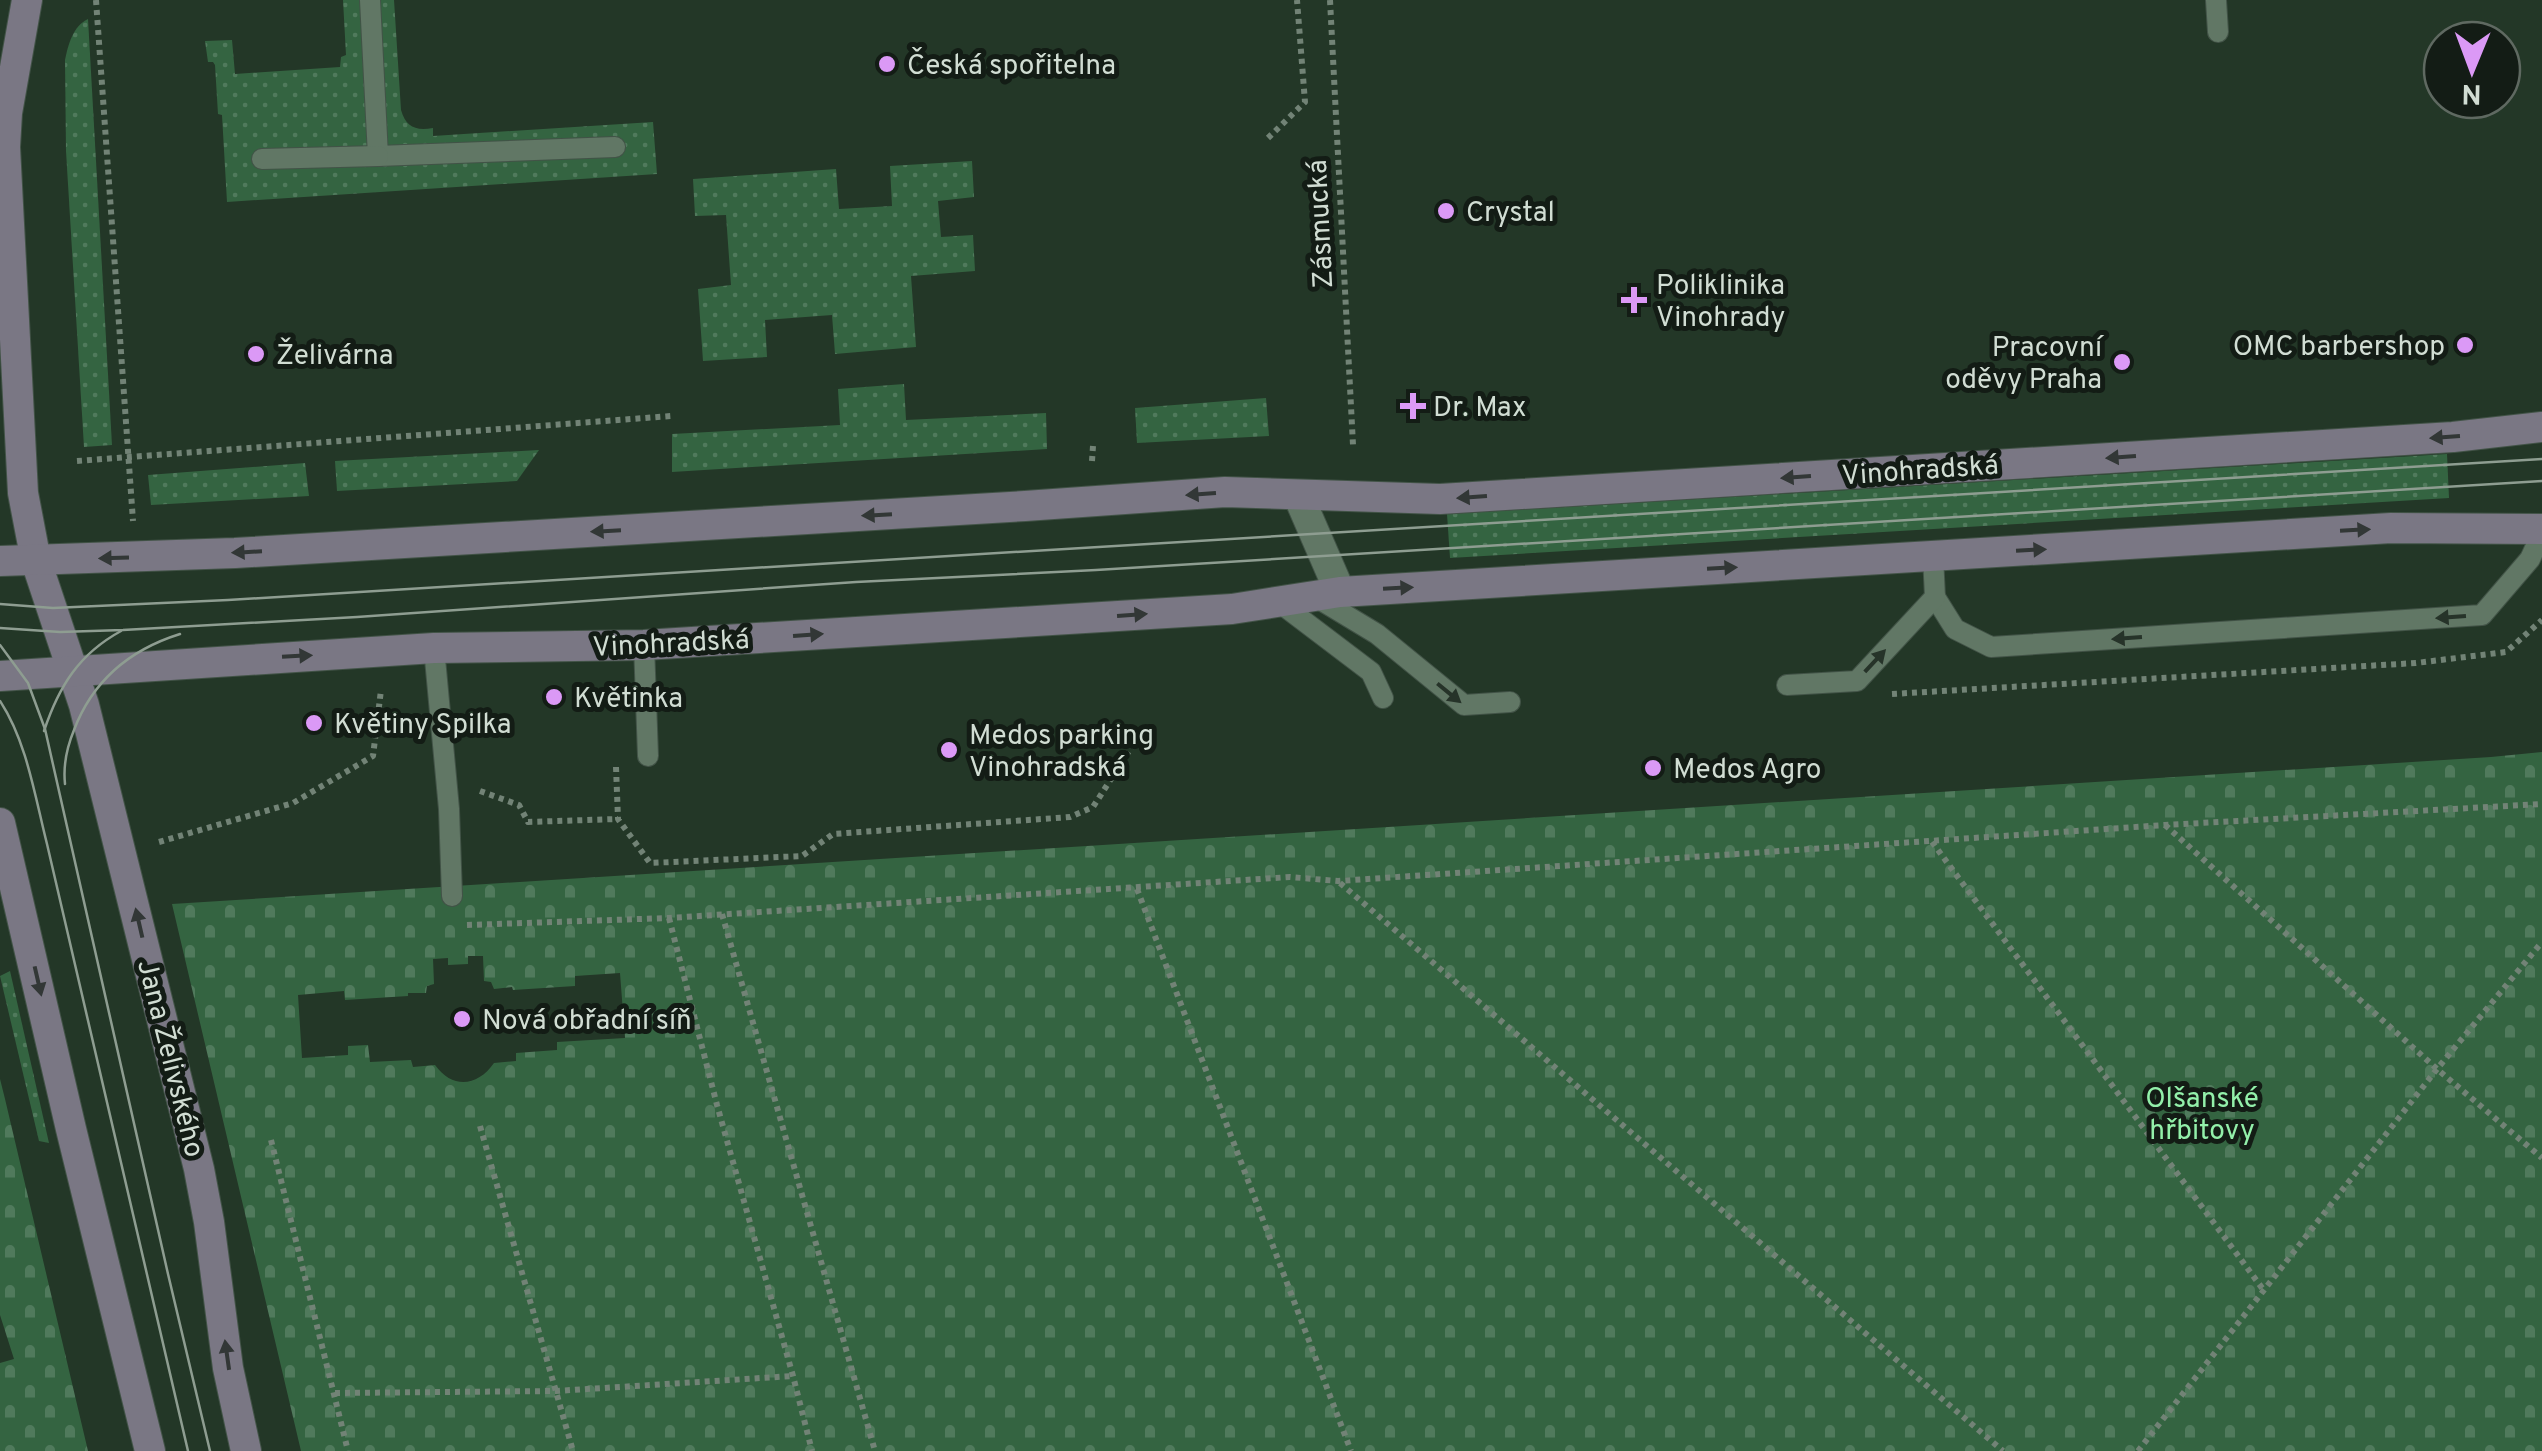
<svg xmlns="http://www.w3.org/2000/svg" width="2542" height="1451" font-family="Overpass,sans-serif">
<defs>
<pattern id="grass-dots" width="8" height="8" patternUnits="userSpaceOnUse" patternTransform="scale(2.5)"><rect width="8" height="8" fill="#346441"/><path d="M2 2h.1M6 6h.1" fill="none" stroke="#507a5c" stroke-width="1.8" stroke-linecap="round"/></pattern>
<pattern id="cemetery-stones" width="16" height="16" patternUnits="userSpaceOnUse" patternTransform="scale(2.5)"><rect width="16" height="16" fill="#346441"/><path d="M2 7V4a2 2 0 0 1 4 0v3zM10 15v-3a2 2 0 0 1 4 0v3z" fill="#507a5c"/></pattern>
</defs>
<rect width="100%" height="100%" fill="#233727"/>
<g fill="url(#grass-dots)">
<path d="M343 0H394L401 110C406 127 415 131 433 128V136L653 122 657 174 227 202 222 115 218 114 215 65 213 62H208L205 41 232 40 235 74 340 67 341 57 346 55Z"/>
<path d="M88 19 112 445 84 447 66 151 65 60C68 45 73 26 88 19Z"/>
<path d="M972 161 974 197 938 201 941 237 973 235 975 271 911 276 916 347 835 354 832 315 765 320 767 357 703 361 698 289 731 285 726 215 695 216 693 179 836 169 839 209 892 206 890 166Z"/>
<path d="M904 384 906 420 1046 413 1047 449 672 472V434L840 425 838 389Z"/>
<path d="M1266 398 1269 436 1137 443 1135 408Z"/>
<path d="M539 450 517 481 337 491 335 461Z"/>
<path d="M2447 454 2449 498 1450 558 1447 514Z"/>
<path d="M305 463 309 496 151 505 148 475Z"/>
<path d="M10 971 49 1143 39 1141 0 976Z"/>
</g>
<g fill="url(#cemetery-stones)" fill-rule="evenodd">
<path d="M2542 752V1451H301L172 904 2491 757ZM468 956H483L484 981 491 982 494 989 512 987 513 990 575 986V976L620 973 625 1038 557 1042V1050L516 1053V1061L494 1063C478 1086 453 1090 435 1065L413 1067 411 1060 370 1062 368 1045 348 1046V1055L302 1058 298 995 344 991 345 1000 408 996V993H426L427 986 434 984 433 959 448 958V965L468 964Z"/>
<path d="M0 1079 5 1099 88 1451H0V1363L14 1359 0 1315Z"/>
</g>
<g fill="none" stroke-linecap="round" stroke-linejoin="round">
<g stroke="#425347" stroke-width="22">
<g id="service">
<path d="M370 0 378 156 615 147"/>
<path d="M2216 0 2218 32"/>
<path d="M262 159 378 156"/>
<path d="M1314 596 1377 634 1464 705 1510 702"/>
<path d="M1935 597 1955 629 1991 647 2482 615 2530 559 2542 533"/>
<path d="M1280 603 1371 672 1383 698"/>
<path d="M644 645 648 756"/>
<path d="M434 648 449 809 452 896"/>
<path d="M1787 685 1857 681 1935 597 1933 556"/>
</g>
</g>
<g stroke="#425347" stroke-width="32">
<path id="tertiary" d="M1298 495 1340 592"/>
</g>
<g stroke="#425347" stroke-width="32">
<g id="secondary">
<path d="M27 0 7 113 5 147 23 493 36 561 84 705 199 1169 209 1222 228 1368 246 1451"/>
<path d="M0 561 235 553 1025 506 1225 492 1440 499 2453 437 2542 427"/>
<path d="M0 676 434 648 644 645 1232 609 1340 592 2391 528 2542 529"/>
<path d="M0 823 71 1129 150 1451"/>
</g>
</g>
<g stroke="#728376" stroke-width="6" stroke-dasharray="5 5" stroke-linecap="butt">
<path d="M96 0 133 521"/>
<path d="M1330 0 1353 445"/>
<path d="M1268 138 1305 102 1297 0"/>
<path d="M77 461 671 416"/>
<path d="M1092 461 1093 446"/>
<path d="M1892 694 2416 663 2506 652 2542 620"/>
<path d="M616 767 618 819 650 863 802 856 833 834 1070 817 1093 807 1138 737"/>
<path d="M480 791 519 805 528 822 618 819"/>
<path d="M2165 825 2437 1069 2542 1158"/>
<path d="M159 842 293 803 373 756 381 690"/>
<path d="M1932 842 2265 1292"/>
<path d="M1340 883 2003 1451"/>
<path d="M1137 889 1351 1451"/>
<path d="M722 914 875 1451"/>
<path d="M669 918 717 1105 793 1376 812 1451"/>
<path d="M467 925 669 918 1290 877 1338 881 2165 825 2542 804"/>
<path d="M480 1126 573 1451"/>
<path d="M271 1140 348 1451"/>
<path d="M335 1393 556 1391 793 1376"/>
<path d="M2138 1451 2437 1069 2542 942"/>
</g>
<use href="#service" stroke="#617765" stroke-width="20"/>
<use href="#tertiary" stroke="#617765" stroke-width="30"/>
<use href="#secondary" stroke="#7a7784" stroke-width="30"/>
<g stroke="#8e9d91" stroke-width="2.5">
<path d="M0 604 53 608 228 600 2542 459"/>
<path d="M0 628 60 632 123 630 357 617 856 582 1096 570 2542 481"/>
<path d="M0 645 28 683 45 729 168 1274 210 1451"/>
<path d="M0 701C27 742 35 797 47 844L188 1451"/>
<path d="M44 731C59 686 79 654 121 631"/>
<path d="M65 784C63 765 67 747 74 730 93 680 129 650 180 634"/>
</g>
</g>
<defs><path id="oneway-solid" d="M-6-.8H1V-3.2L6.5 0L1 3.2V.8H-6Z" transform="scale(2.5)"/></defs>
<g fill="#323736">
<use href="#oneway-solid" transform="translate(2445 437) rotate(176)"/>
<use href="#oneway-solid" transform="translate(2121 457) rotate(176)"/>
<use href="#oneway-solid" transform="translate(1796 477) rotate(176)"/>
<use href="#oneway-solid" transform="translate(1201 494) rotate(176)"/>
<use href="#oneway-solid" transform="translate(1472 497) rotate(176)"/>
<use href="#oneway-solid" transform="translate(877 515) rotate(177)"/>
<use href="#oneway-solid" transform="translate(2355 530) rotate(-3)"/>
<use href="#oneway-solid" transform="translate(606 531) rotate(177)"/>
<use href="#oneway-solid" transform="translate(2031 550) rotate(-3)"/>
<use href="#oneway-solid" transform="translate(247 552) rotate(177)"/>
<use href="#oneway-solid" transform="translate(114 558) rotate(178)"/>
<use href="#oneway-solid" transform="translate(1722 568) rotate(-3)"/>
<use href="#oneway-solid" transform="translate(1398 588) rotate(-3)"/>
<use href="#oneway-solid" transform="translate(1132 615) rotate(-4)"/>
<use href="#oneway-solid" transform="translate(808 635) rotate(-4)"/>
<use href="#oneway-solid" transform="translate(297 656) rotate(-3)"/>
<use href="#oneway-solid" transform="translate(139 923) rotate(-103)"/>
<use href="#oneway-solid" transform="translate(38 981) rotate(77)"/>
<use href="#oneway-solid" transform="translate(227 1355) rotate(-98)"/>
</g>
<g fill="#263329">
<use href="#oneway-solid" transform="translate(2451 617) rotate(176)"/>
<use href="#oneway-solid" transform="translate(2127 638) rotate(176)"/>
<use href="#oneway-solid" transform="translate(1875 661) rotate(-47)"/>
<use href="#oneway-solid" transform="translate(1449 693) rotate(39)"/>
</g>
<g fill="#db99f6" stroke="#131c15" stroke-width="4">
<circle cx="887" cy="64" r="10"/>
<circle cx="1446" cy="211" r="10"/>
<path d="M1629 285h10v10h10v10h-10v10h-10v-10h-10v-10h10z"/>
<circle cx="2465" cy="345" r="10"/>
<circle cx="256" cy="354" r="10"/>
<circle cx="2122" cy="362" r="10"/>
<path d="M1408 391h10v10h10v10h-10v10h-10v-10h-10v-10h10z"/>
<circle cx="554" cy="697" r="10"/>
<circle cx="314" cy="723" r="10"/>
<circle cx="949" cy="750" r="10"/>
<circle cx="1653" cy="768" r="10"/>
<circle cx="462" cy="1019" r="10"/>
</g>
<g text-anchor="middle" stroke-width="10" stroke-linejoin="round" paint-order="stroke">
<g font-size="28" fill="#d1ddd3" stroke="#131c15" text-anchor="start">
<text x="907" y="74">Česká spořitelna</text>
<text x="1466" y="221">Crystal</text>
<text x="1656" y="294">Poliklinika<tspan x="1656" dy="32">Vinohrady</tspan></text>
<text x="2445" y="355" text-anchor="end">OMC barbershop</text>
<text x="2102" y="356" text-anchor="end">Pracovní<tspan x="2102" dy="32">oděvy Praha</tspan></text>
<text x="276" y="364">Želivárna</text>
<text x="1433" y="416">Dr. Max</text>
<text x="574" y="707">Květinka</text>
<text x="334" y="733">Květiny Spilka</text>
<text x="969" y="744">Medos parking<tspan x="969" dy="32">Vinohradská</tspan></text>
<text x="1673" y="778">Medos Agro</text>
<text x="482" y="1029">Nová obřadní síň</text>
</g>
<g font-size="28" fill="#d1ddd3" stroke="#131c15">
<text transform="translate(1319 224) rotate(-93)" y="10">Zásmucká</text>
<text transform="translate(1920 469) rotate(-4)" y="10">Vinohradská</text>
<text transform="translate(671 642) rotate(-3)" y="10">Vinohradská</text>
<text transform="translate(172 1058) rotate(76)" y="10">Jana Želivského</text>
</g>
<g font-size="28" fill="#93f0aa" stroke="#131c15">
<text x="2202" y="1107">Olšanské<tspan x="2202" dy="32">hřbitovy</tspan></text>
</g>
</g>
<g transform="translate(2472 70) rotate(181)"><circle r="48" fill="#131c15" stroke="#5f6961" stroke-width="2.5"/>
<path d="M0-8L18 38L0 25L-18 38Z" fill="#db99f6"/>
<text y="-15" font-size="28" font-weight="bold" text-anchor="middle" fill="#d1ddd3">N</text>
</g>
</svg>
